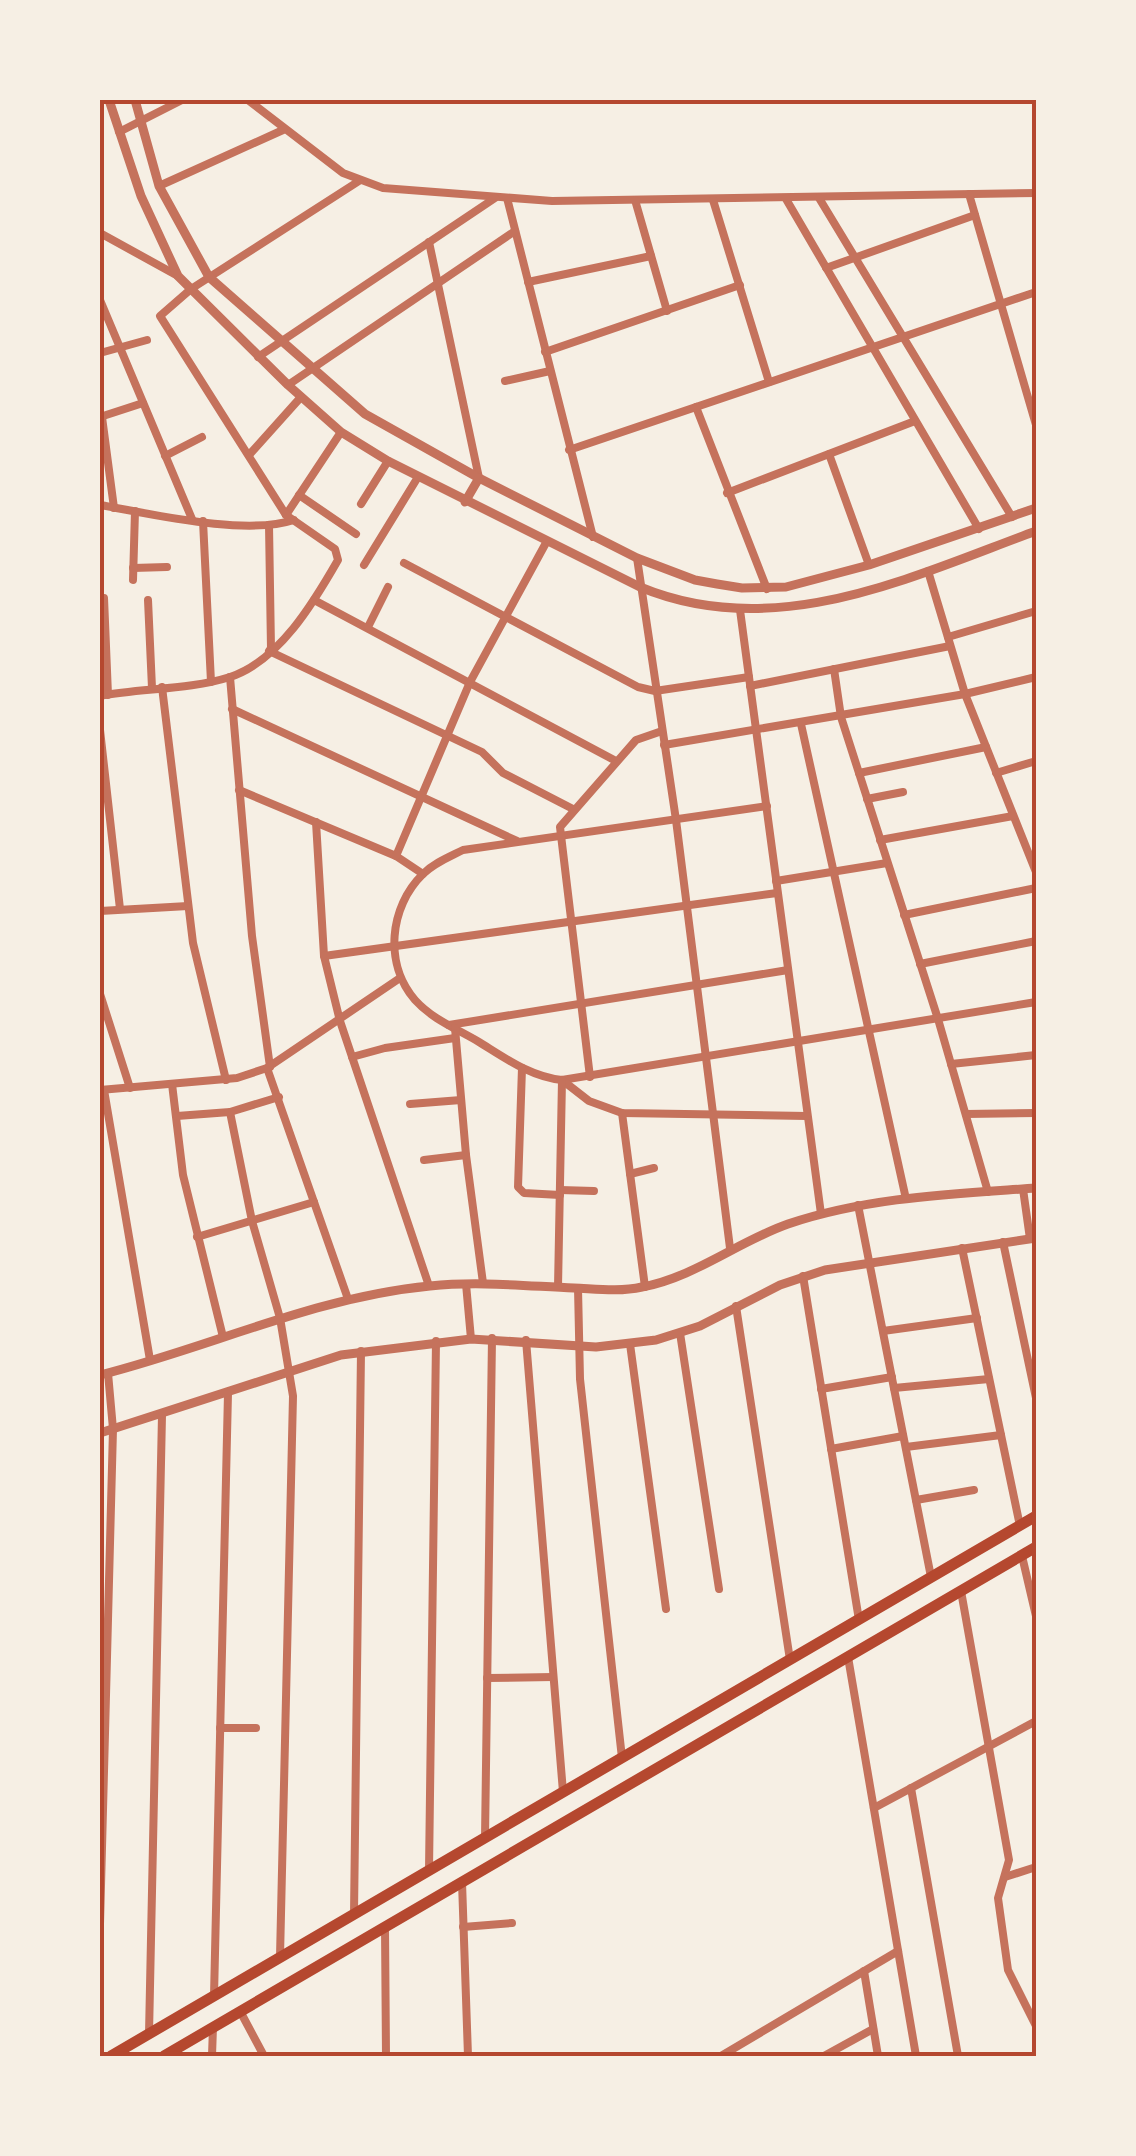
<svg xmlns="http://www.w3.org/2000/svg" width="1136" height="2156" font-family="'Asap Condensed',sans-serif">
<rect width="100%" height="100%" fill="#f6efe4"/>
<g fill="none" stroke-linecap="round" stroke-linejoin="round">
<g stroke="#c5725c" stroke-width="8">
<path d="M248 100 343 173 383 188 552 201 1036 193"/>
<path d="M119 132 182 100"/>
<path d="M159 186 283 130"/>
<path d="M969 194 1036 425"/>
<path d="M507 198 593 537"/>
<path d="M819 198 1012 517"/>
<path d="M786 199 979 529"/>
<path d="M635 200 667 311"/>
<path d="M713 200 769 382"/>
<path d="M100 233 178 276"/>
<path d="M429 242 479 478"/>
<path d="M826 268 975 215"/>
<path d="M528 282 651 256"/>
<path d="M100 300 192 519"/>
<path d="M545 352 740 285"/>
<path d="M100 353 147 340"/>
<path d="M258 357 495 198"/>
<path d="M505 381 550 371"/>
<path d="M288 385 515 231"/>
<path d="M696 407 767 589"/>
<path d="M100 417 143 403"/>
<path d="M102 417 114 508"/>
<path d="M569 450 1036 292"/>
<path d="M829 454 869 565"/>
<path d="M249 455 301 397"/>
<path d="M165 456 202 437"/>
<path d="M727 493 915 421"/>
<path d="M299 495 356 534"/>
<path d="M361 504 388 461"/>
<path d="M100 505C152 514 245 536 294 520"/>
<path d="M286 515 341 432"/>
<path d="M203 521 211 682"/>
<path d="M269 525 271 649"/>
<path d="M637 558 676 820 730 1248"/>
<path d="M404 563 638 687 655 691 749 677"/>
<path d="M364 565 418 477"/>
<path d="M133 568 167 567"/>
<path d="M928 571 965 694 1036 872"/>
<path d="M133 580 135 511"/>
<path d="M104 598 108 695"/>
<path d="M148 600 152 688"/>
<path d="M314 600 616 761"/>
<path d="M740 610 821 1214"/>
<path d="M368 627 388 587"/>
<path d="M948 637 1036 611"/>
<path d="M269 651 482 752 503 773 573 809"/>
<path d="M834 669 841 717 938 1019 988 1192"/>
<path d="M230 677 252 936 270 1067"/>
<path d="M750 686 950 646"/>
<path d="M162 687 193 943 226 1080"/>
<path d="M100 696C142 688 189 690 230 677 279 661 314 602 338 560L335 549 286 515 160 316 191 289 359 181"/>
<path d="M232 709 517 841"/>
<path d="M801 724 906 1199"/>
<path d="M100 730 120 909"/>
<path d="M664 745 965 694 1036 677"/>
<path d="M859 773 986 747"/>
<path d="M996 773 1036 761"/>
<path d="M239 790 396 856 423 874"/>
<path d="M867 799 903 792"/>
<path d="M767 806 463 850C449 857 434 863 423 874 389 907 384 964 415 1000 432 1019 457 1029 479 1042 505 1058 531 1077 562 1080L1036 1002"/>
<path d="M316 822 324 956 340 1021 429 1286"/>
<path d="M880 840 1013 816"/>
<path d="M396 856 470 682 547 541"/>
<path d="M776 881 887 863"/>
<path d="M100 911 188 906"/>
<path d="M904 915 1036 888"/>
<path d="M324 956 777 893"/>
<path d="M920 964 1036 941"/>
<path d="M100 994 130 1088"/>
<path d="M449 1025 788 970"/>
<path d="M455 1028 466 1155 483 1283"/>
<path d="M352 1057 385 1048 455 1038"/>
<path d="M951 1064 1036 1055"/>
<path d="M267 1068 348 1299"/>
<path d="M522 1068 518 1187 524 1193 560 1195"/>
<path d="M590 1077 560 827 636 740 662 731"/>
<path d="M562 1080 589 1101 622 1113 807 1116"/>
<path d="M172 1084 183 1175 223 1337"/>
<path d="M100 1090 237 1078 267 1068 400 978"/>
<path d="M104 1090 150 1360"/>
<path d="M410 1104 461 1100"/>
<path d="M230 1112 252 1221 280 1318 293 1396 280 1957"/>
<path d="M622 1113 645 1287"/>
<path d="M966 1114 1036 1113"/>
<path d="M177 1116 230 1112 279 1097"/>
<path d="M424 1160 466 1155"/>
<path d="M630 1174 654 1168"/>
<path d="M1023 1189 1030 1239"/>
<path d="M560 1190 594 1191"/>
<path d="M858 1205 931 1577"/>
<path d="M197 1237 314 1202"/>
<path d="M1003 1242 1036 1398"/>
<path d="M962 1248 1020 1526"/>
<path d="M803 1276 859 1620"/>
<path d="M466 1284 471 1339"/>
<path d="M558 1287 562 1080"/>
<path d="M578 1288 580 1379 622 1758"/>
<path d="M736 1306 790 1660"/>
<path d="M883 1331 977 1318"/>
<path d="M680 1333 719 1589"/>
<path d="M526 1340 563 1792"/>
<path d="M630 1344 666 1609"/>
<path d="M894 1388 989 1379"/>
<path d="M821 1389 892 1377"/>
<path d="M906 1447 1001 1435"/>
<path d="M831 1449 903 1436"/>
<path d="M916 1500 974 1490"/>
<path d="M1022 1556 1036 1616"/>
<path d="M961 1591 1009 1860 998 1898 1008 1970 1036 2026"/>
<path d="M848 1657 916 2056"/>
<path d="M487 1678 553 1677"/>
<path d="M220 1728H256"/>
<path d="M911 1788 958 2056"/>
<path d="M874 1808 1036 1721"/>
<path d="M485 1838 492 1338"/>
<path d="M429 1870 436 1341"/>
<path d="M1005 1877 1036 1867"/>
<path d="M462 1882 468 2056"/>
<path d="M354 1914 361 1351"/>
<path d="M100 1924 113 1429 108 1373"/>
<path d="M385 1927 386 2056"/>
<path d="M463 1927 512 1923"/>
<path d="M864 1971 878 2056"/>
<path d="M214 1996 228 1393"/>
<path d="M240 2011 264 2056"/>
<path d="M149 2034 162 1415"/>
<path d="M212 2056 213 2027"/>
<path d="M721 2056 898 1951"/>
<path d="M824 2056 873 2029"/>
</g>
<g stroke="#c5725c" stroke-width="9">
<path d="M109 100 141 196 178 276 288 385 341 432 388 461 640 587C775 643 908 578 1036 531"/>
<path d="M135 100 159 186 209 277 365 414 479 478 637 558 695 580 717 584 742 588 786 587 869 565 1036 508"/>
<path d="M465 502 479 478"/>
<path d="M100 1375C211 1347 315 1297 430 1286 478 1281 526 1286 574 1288 597 1289 619 1292 642 1287 693 1278 739 1241 788 1224 868 1197 953 1194 1036 1188"/>
<path d="M100 1433 341 1355 471 1339 596 1347 656 1340 700 1326 780 1285 825 1270 1036 1238"/>
</g>
<g stroke="#b5482f" stroke-width="11">
<path d="M111 2056 1036 1516"/>
<path d="M164 2056 1036 1547"/>
</g>
</g>
<rect width="1136" height="2156" fill="none" stroke="#f6efe4" stroke-width="205"/>
<rect x="102" y="102" width="932" height="1952" fill="none" stroke="#b5482f" stroke-width="4"/>
</svg>
